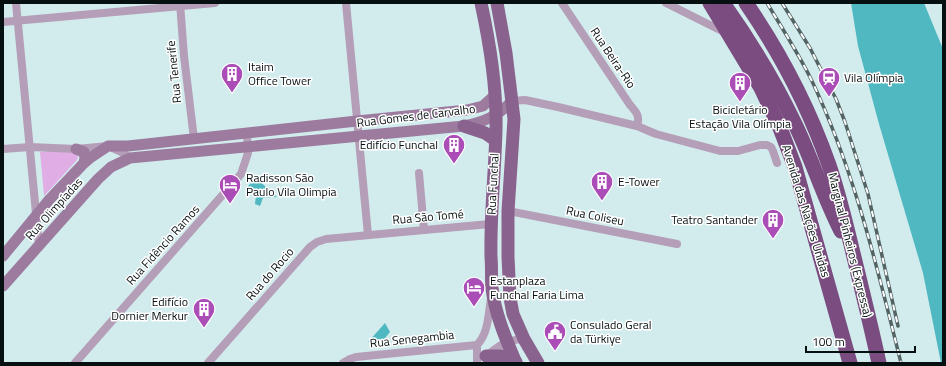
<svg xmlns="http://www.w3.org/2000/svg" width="946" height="366" font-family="'Titillium Web',sans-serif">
<rect width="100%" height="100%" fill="#d2ecee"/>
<path fill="#e0aee5" d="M75 150 78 156 77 160 44 196 40 152Z"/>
<g fill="#4fb8c1">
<path d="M851 3H924L943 49V363H941L923 273 879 124 858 46Z"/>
<path d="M256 178 277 197 263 198 260 206 255 204 256 195 249 192 248 186Z"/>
<path d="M385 323 390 332 381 343 368 342Z"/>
</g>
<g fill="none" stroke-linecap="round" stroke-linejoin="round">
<g stroke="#b59eb7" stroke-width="8">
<path d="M16 3 39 245"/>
<path d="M180 3 184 56 194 139"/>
<path d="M346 3 368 235"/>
<path d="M562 3 630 105C637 113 640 116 637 126"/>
<path d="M666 3 726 33"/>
<path d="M3 22 215 3"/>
<path d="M512 101 525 100 558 107 637 126 656 134 720 151H738L760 145H767L771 147 773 151 777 163"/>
<path d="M3 149 30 147 76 149 108 146 123 153 130 158"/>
<path d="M419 173 424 230"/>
<path d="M508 211 677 244"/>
<path d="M487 356C497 346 510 339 524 339"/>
<path d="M75 363 241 174 248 153 247 133"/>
<path d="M208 363 310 247 317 242 326 239 490 224"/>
<path d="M343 363 350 359 356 357 477 345"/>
<path d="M477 363V345C489 332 488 315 491 299"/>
</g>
<g stroke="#9c7b9f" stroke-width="11">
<path d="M76 149 84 152 85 158 84 163"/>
<path d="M3 256 49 200 84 163 90 158 108 146H128L357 121 467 110 483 106 495 95"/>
<path d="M3 286 98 179 111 167 130 158 464 126C484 122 498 116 512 101"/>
</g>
<g stroke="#8a628e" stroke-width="13">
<path d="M481 3C490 44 497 87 496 130 495 172 490 215 491 257 492 267 491 278 492 288 495 314 506 339 516 363"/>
<path d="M497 3 506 53 514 119 508 211V257L510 298 513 314 524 339 538 363"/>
<path d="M464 126 485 133 495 140"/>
<path d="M486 356H503L516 362"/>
</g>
<g stroke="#7a4c7f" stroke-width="15">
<path d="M710 3 761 88 780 128 795 167 850 363"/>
<path d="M723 3C750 41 775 82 795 124 812 159 823 196 841 231"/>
<path d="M746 3C781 54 809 108 829 165 839 194 846 224 853 253 862 290 871 326 879 363"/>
</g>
<g stroke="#546364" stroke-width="3.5">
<g id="rail">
<path d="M767 3C782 28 798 53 811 79 854 169 877 267 901 363"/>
<path d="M782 3 810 48 836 99 845 122 868 194 898 326"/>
</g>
</g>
<use href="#rail" stroke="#fff" stroke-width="2" stroke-dasharray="6" stroke-linecap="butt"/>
</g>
<defs>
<g id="building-pin" transform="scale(1.15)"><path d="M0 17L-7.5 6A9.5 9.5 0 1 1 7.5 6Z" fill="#ab4db6" stroke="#fff"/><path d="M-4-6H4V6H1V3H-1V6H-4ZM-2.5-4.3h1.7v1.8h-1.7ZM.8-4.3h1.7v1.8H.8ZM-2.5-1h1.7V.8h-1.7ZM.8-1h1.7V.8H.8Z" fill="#fff"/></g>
<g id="station-pin" transform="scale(1.15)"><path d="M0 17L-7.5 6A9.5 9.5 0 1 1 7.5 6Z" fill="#ab4db6" stroke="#fff"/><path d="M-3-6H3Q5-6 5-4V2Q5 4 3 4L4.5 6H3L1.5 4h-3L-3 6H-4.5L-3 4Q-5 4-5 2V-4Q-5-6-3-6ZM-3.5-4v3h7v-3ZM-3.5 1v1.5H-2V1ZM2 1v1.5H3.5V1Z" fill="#fff"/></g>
<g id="hotel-pin" transform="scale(1.15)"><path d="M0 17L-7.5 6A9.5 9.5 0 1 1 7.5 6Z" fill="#ab4db6" stroke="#fff"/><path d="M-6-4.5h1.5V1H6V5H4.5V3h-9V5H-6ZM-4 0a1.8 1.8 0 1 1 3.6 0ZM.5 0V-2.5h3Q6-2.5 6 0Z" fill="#fff"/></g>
<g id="civic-pin" transform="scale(1.15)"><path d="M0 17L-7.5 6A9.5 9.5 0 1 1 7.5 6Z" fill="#ab4db6" stroke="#fff"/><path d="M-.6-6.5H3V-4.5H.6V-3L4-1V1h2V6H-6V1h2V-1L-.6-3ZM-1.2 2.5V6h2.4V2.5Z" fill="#fff"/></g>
</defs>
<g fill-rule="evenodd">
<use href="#building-pin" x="232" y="74"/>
<use href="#station-pin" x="829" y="78"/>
<use href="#building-pin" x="740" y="83"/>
<use href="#building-pin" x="454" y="145"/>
<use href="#building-pin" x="602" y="182"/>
<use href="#hotel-pin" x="230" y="185"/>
<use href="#building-pin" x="773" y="220"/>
<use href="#hotel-pin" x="474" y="288"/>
<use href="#building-pin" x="204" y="309"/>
<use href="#civic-pin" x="555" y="332"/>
</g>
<g text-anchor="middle" stroke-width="3" stroke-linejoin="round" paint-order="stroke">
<g font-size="12" fill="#071011" stroke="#fff">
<text transform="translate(613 58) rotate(56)" y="4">Rua Beira-Rio</text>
<text transform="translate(174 72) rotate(-96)" y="4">Rua Tenerife</text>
<text transform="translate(416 116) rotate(-7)" y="4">Rua Gomes de Carvalho</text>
<text transform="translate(493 184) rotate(-87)" y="4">Rua Funchal</text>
<text transform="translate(54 209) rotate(-48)" y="4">Rua Olimpíadas</text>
<text transform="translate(806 211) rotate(73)" y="4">Avenida das Nações Unidas</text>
<text transform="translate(595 216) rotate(11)" y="4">Rua Coliseu</text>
<text transform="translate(428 217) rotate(-5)" y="4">Rua São Tomé</text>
<text transform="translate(163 245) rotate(-48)" y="4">Rua Fidêncio Ramos</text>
<text transform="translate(850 245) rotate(76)" y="4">Marginal Pinheiros (Expressa)</text>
<text transform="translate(270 274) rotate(-49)" y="4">Rua do Rocio</text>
<text transform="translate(412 339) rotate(-6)" y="4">Rua Senegambia</text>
</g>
<g font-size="12" fill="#071011" stroke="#fff" text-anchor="start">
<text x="248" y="71">Itaim<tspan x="248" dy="14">Office Tower</tspan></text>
<text x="844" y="82">Vila Olímpia</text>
<text x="740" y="114" text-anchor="middle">Bicicletário<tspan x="740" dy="14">Estação Vila Olímpia</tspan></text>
<text x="438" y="149" text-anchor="end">Edifício Funchal</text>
<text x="246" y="182">Radisson São<tspan x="246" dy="14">Paulo Vila Olimpia</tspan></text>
<text x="618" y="186">E-Tower</text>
<text x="758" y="224" text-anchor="end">Teatro Santander</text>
<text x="490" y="285">Estanplaza<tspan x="490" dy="14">Funchal Faria Lima</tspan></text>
<text x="188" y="306" text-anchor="end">Edifício<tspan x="188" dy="14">Dornier Merkur</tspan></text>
<text x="570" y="329">Consulado Geral<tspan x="570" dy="14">da Türkiye</tspan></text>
</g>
</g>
<rect width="946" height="366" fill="none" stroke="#071011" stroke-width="8"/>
<path d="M806 346v6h109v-6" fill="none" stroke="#071011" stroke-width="2"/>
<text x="812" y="346" font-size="12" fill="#071011" stroke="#ffffff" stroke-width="3" paint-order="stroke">100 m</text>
</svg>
